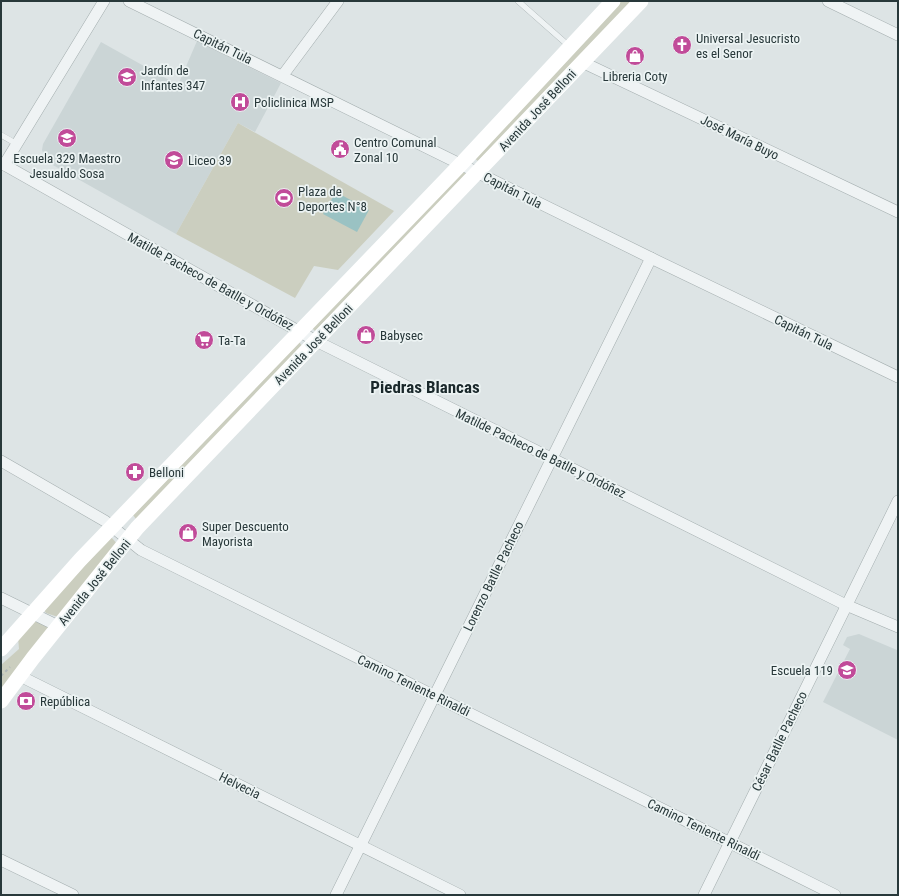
<svg xmlns="http://www.w3.org/2000/svg" width="899" height="896" font-family="'Roboto Condensed',sans-serif">
<rect width="100%" height="100%" fill="#dde4e5"/>
<g fill="#cbd5d6">
<path d="M197 41 281 83 255 132 238 123 176 234 51 164 46 160 42 150 43 144 101 42 178 85Z"/>
<path d="M859 634 897 650 898 648V740L823 702 850 649 843 645 847 637Z"/>
</g>
<g fill="#cbcebf">
<path d="M618 1H636L478 161 474 158Z"/>
<path d="M238 123 394 211 338 270 314 266 295 298 176 234Z"/>
<path d="M462 168 469 172 315 331 312 328Z"/>
<path d="M299 342 303 347 136 519 133 515Z"/>
<path d="M111 537 119 546 58 617 46 613 44 610Z"/>
<path d="M39 619 48 626 49 630 1 690V665L19 649 18 637 32 621Z"/>
</g>
<path fill="#9ac2c3" d="M336 192 369 210 357 232 323 214Z"/>
<g fill="none" stroke-linecap="round" stroke-linejoin="round">
<g stroke="#a3adae" stroke-width="6">
<g id="lane">
<path d="M518 1 569 46"/>
<path d="M1 135 17 144"/>
</g>
</g>
<g stroke="#a3adae" stroke-width="12">
<g id="street">
<path d="M129 1 651 258 898 377"/>
<path d="M828 1 898 35"/>
<path d="M582 62 898 212"/>
<path d="M283 75 338 1"/>
<path d="M1 163 316 341 846 605 898 627"/>
<path d="M4 165 104 1"/>
<path d="M1 461 105 521 141 550 835 895"/>
<path d="M1 598 58 626"/>
<path d="M20 676 460 895"/>
<path d="M1 860 73 895"/>
<path d="M336 895 651 258"/>
<path d="M704 895 898 501"/>
</g>
</g>
<path stroke="#afb7b8" stroke-width="2" stroke-dasharray="3 3" stroke-linecap="butt" d="M1 676 10 667"/>
<use href="#lane" stroke="#eff3f4" stroke-width="5.5"/>
<use href="#street" stroke="#eff3f4" stroke-width="11"/>
<g stroke="#fff" stroke-width="15">
<path d="M1 649 80 560 462 163 613 1"/>
<path d="M1 701 33 658 137 528 641 1"/>
</g>
</g>
<defs>
<g id="church-disc" transform="scale(1)"><circle r="9.5" fill="#c14b99" stroke="#ecf3f3"/><path d="M-1.2-6h2.4v3.5h3.3v2.4h-3.3V6h-2.4V-.1h-3.3v-2.4h3.3Z" fill="#fff"/></g>
<g id="shop-disc" transform="scale(1)"><circle r="9.5" fill="#c14b99" stroke="#ecf3f3"/><path d="M-5-2.5h2.3a2.7 3.5 0 0 1 5.4 0H5L5.5 6h-11ZM-1.5-2.5h3a1.5 2.3 0 0 0-3 0Z" fill="#fff"/></g>
<g id="school-disc" transform="scale(1)"><circle r="9.5" fill="#c14b99" stroke="#ecf3f3"/><path d="M0-5L7-2L0 1L-7-2ZM-4 1L0 2.5L4 1V4Q0 6-4 4Z" fill="#fff"/></g>
<g id="hospital-disc" transform="scale(1)"><circle r="9.5" fill="#c14b99" stroke="#ecf3f3"/><path d="M-5-5h3v3.5h4V-5h3V5h-3V1.5h-4V5h-3Z" fill="#fff"/></g>
<g id="civic-disc" transform="scale(1)"><circle r="9.5" fill="#c14b99" stroke="#ecf3f3"/><path d="M-.6-6.5H3V-4.5H.6V-3L4-1V1h2V6H-6V1h2V-1L-.6-3ZM-1.2 2.5V6h2.4V2.5Z" fill="#fff"/></g>
<g id="stadium-disc" transform="scale(1)"><circle r="9.5" fill="#c14b99" stroke="#ecf3f3"/><path d="M0-5a6.5 5 0 1 0 0 10a6.5 5 0 1 0 0-10ZM-3.5-1.8h7v3.6h-7Z" fill="#fff"/></g>
<g id="supermarket-disc" transform="scale(1)"><circle r="9.5" fill="#c14b99" stroke="#ecf3f3"/><path d="M-6-5.5h2.5l.6 2H6L4.5 2H-2.5L-4.4-4H-6ZM-1.5 3.2a1.3 1.3 0 1 0 .1 0ZM3 3.2a1.3 1.3 0 1 0 .1 0Z" fill="#fff"/></g>
<g id="pharmacy-disc" transform="scale(1)"><circle r="9.5" fill="#c14b99" stroke="#ecf3f3"/><path d="M-2-6h4v4h4v4h-4v4h-4v-4h-4v-4h4Z" fill="#fff"/></g>
<g id="bank-disc" transform="scale(1)"><circle r="9.5" fill="#c14b99" stroke="#ecf3f3"/><path d="M-6-4H6V4H-6ZM0-2.3a2.3 2.3 0 1 0 0 4.6a2.3 2.3 0 1 0 0-4.6Z" fill="#fff"/></g>
</defs>
<g fill-rule="evenodd">
<use href="#church-disc" x="682" y="45"/>
<use href="#shop-disc" x="635" y="56"/>
<use href="#school-disc" x="127" y="77"/>
<use href="#hospital-disc" x="240" y="102"/>
<use href="#school-disc" x="67" y="138"/>
<use href="#civic-disc" x="340" y="149"/>
<use href="#school-disc" x="174" y="160"/>
<use href="#stadium-disc" x="284" y="198"/>
<use href="#shop-disc" x="366" y="335"/>
<use href="#supermarket-disc" x="204" y="340"/>
<use href="#pharmacy-disc" x="135" y="472"/>
<use href="#shop-disc" x="188" y="533"/>
<use href="#school-disc" x="847" y="670"/>
<use href="#bank-disc" x="26" y="701"/>
</g>
<g text-anchor="middle" stroke-width="3.5" stroke-linejoin="round" paint-order="stroke">
<g font-size="13" fill="#28383a" stroke="#ecf3f3" text-anchor="start">
<text x="696" y="43">Universal Jesucristo<tspan x="696" dy="15">es el Senor</tspan></text>
<text x="141" y="75">Jardín de<tspan x="141" dy="15">Infantes 347</tspan></text>
<text x="635" y="81" text-anchor="middle">Libreria Coty</text>
<text x="254" y="107">Policlinica MSP</text>
<text x="354" y="147">Centro Comunal<tspan x="354" dy="15">Zonal 10</tspan></text>
<text x="67" y="163" text-anchor="middle">Escuela 329 Maestro<tspan x="67" dy="15">Jesualdo Sosa</tspan></text>
<text x="188" y="165">Liceo 39</text>
<text x="298" y="196">Plaza de<tspan x="298" dy="15">Deportes N°8</tspan></text>
<text x="380" y="340">Babysec</text>
<text x="218" y="345">Ta-Ta</text>
<text x="149" y="477">Belloni</text>
<text x="202" y="531">Super Descuento<tspan x="202" dy="15">Mayorista</tspan></text>
<text x="833" y="675" text-anchor="end">Escuela 119</text>
<text x="40" y="706">República</text>
</g>
<g font-size="13" fill="#28383a" stroke="#ecf3f3">
<text transform="translate(223 46) rotate(26)" y="5">Capitán Tula</text>
<text transform="translate(537 110) rotate(-47)" y="5">Avenida José Belloni</text>
<text transform="translate(740 137) rotate(26)" y="5">José María Buyo</text>
<text transform="translate(513 190) rotate(27)" y="5">Capitán Tula</text>
<text transform="translate(211 281) rotate(29)" y="5">Matilde Pacheco de Batlle y Ordóñez</text>
<text transform="translate(804 332) rotate(26)" y="5">Capitán Tula</text>
<text transform="translate(313 344) rotate(-46)" y="5">Avenida José Belloni</text>
<text transform="translate(541 453) rotate(26)" y="5">Matilde Pacheco de Batlle y Ordóñez</text>
<text transform="translate(493 576) rotate(-64)" y="5">Lorenzo Batlle Pacheco</text>
<text transform="translate(94 582) rotate(-51)" y="5">Avenida José Belloni</text>
<text transform="translate(414 685) rotate(26)" y="5">Camino Teniente Rinaldi</text>
<text transform="translate(779 741) rotate(-64)" y="5">César Batlle Pacheco</text>
<text transform="translate(240 785) rotate(26)" y="5">Helvecia</text>
<text transform="translate(704 829) rotate(26)" y="5">Camino Teniente Rinaldi</text>
</g>
<g font-size="17" font-weight="bold" fill="#1a282b" stroke="#ecf3f3">
<text x="425" y="393">Piedras Blancas</text>
</g>
</g>
<rect width="899" height="896" fill="none" stroke="#28383a" stroke-width="4"/>
</svg>
